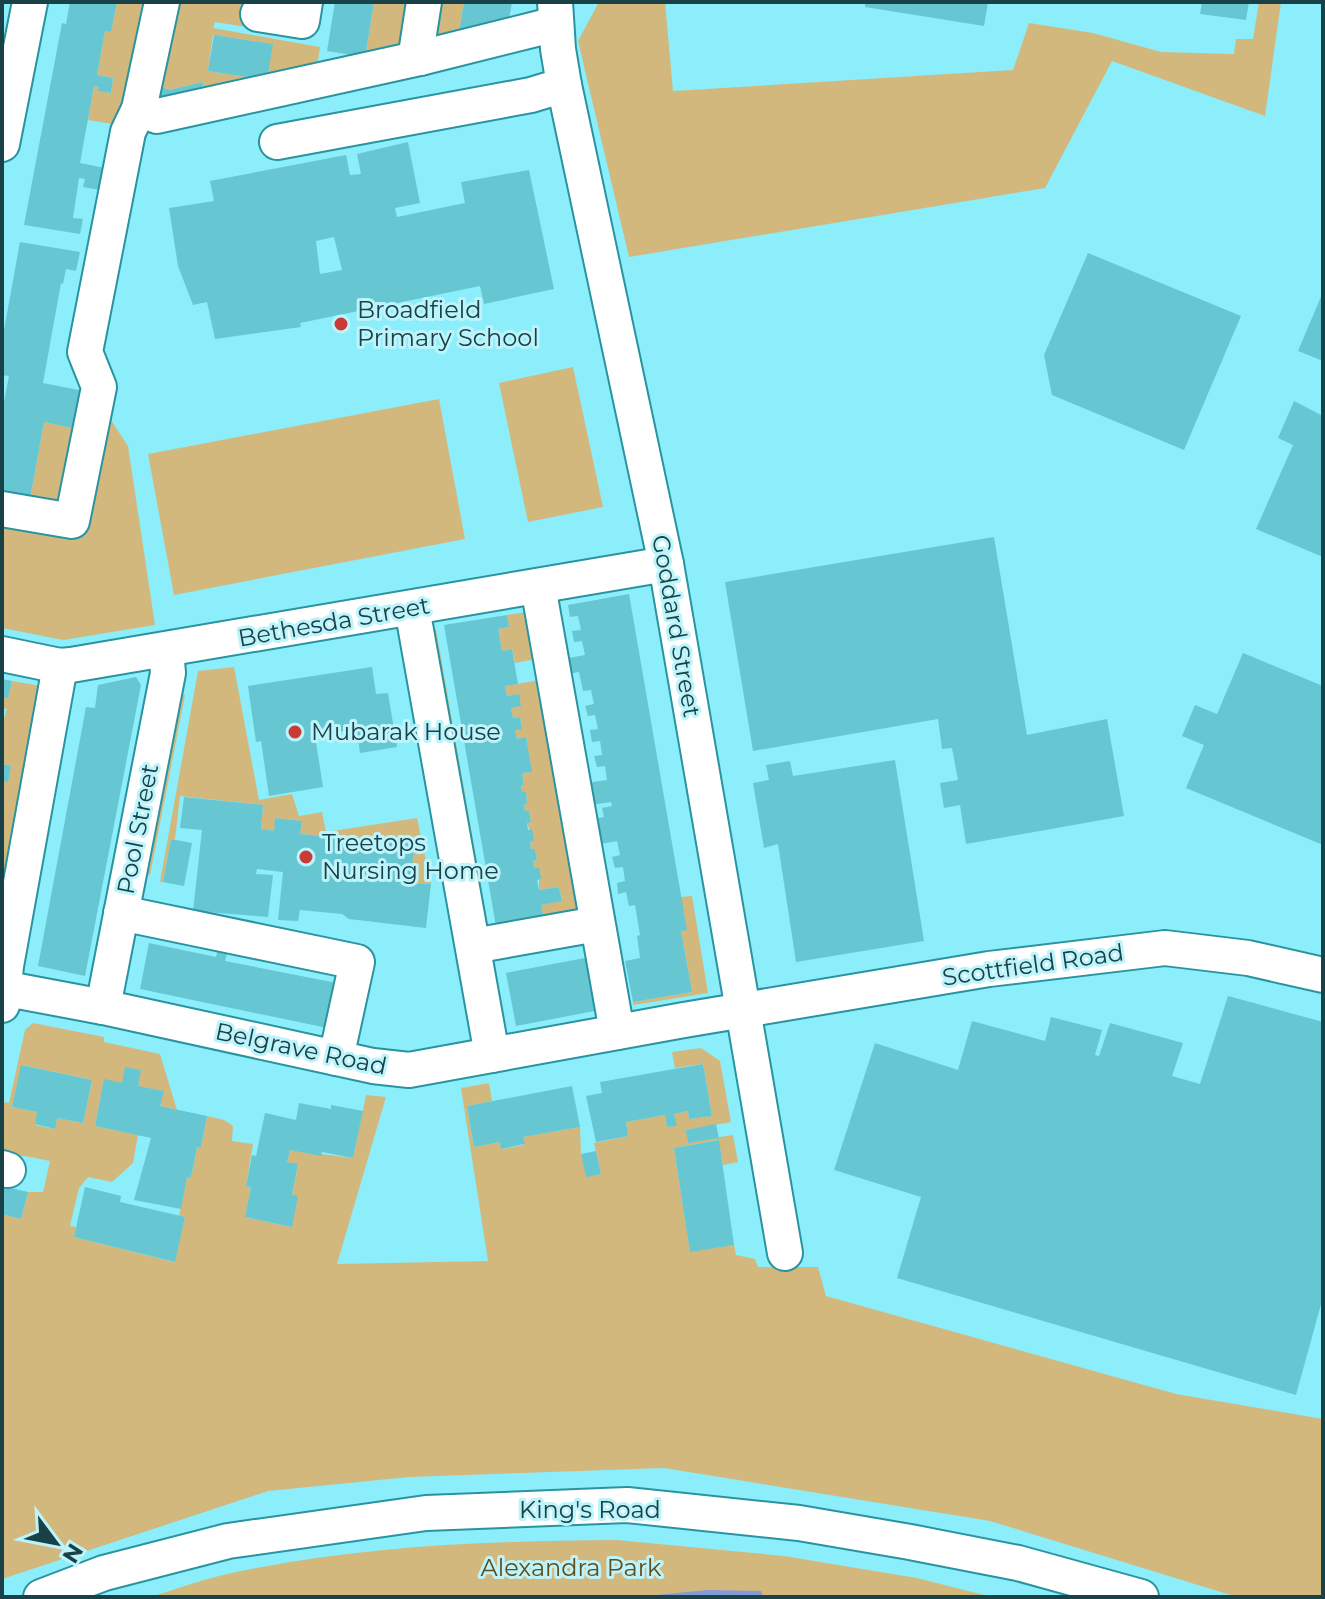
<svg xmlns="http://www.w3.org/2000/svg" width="1325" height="1599" font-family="Montserrat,sans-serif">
<rect width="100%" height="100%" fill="#8beefa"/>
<g fill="#d3b87e" fill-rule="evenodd">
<path d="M117 2H155L119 125 88 120 94 86 99 87V91L111 93 113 78 97 75 105 31H111Z"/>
<path d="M171 2H252L247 27 215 22 213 28 320 47 316 72 201 99 203 82 169 90 153 83ZM213 35 272 44 267 80 208 71Z"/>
<path d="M374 2H417L409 50 365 57Z"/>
<path d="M432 2H464L458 39 426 46Z"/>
<path d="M599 2H665L673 91 1013 70 1029 23 1093 33 1161 52 1234 54 1236 39H1253L1259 2H1281L1265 116 1112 61 1045 188 629 257 578 41Z"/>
<path d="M573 367 603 507 528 522 499 383Z"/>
<path d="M439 399 465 539 174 595 148 454Z"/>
<path d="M109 417 128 446 155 625 63 640 2 628V517L85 532Z"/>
<path d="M44 422 82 430 66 510 29 504Z"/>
<path d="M534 611 541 658 515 663 512 649 502 651 498 629 509 627 507 615Z"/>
<path d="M436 629 488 926 483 923 432 632Z"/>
<path d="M234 667 259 800 292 794 299 816 322 812 326 832 417 818 431 884 411 883 413 844 300 834 301 821 276 818 274 831 261 829 263 805 180 796 175 839H171L163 882H160L198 671Z"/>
<path d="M545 679 587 916 545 924 541 905 562 900 559 887 539 890V867L534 868 533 861 537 860 535 849H531L530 842 534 841 527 823 531 822 529 811H525L524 804 527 803 526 793 522 792 521 785 524 784 522 773 531 772 526 737 517 739 515 730 522 728 520 717 513 718 511 708 519 694 507 696 505 686Z"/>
<path d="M12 681 48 687 2 900V781L8 782 11 766 2 764V725L7 709 2 708V696L8 697Z"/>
<path d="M180 694 185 695 150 875 143 873Z"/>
<path d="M692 896 708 993 633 1005V1002L692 992 681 931V897Z"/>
<path d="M33 1023 104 1037V1042L160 1054 177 1110 160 1106 163 1091 104 1080 95 1126 138 1135 133 1163 112 1182 88 1177 79 1188 70 1226 76 1227 74 1237 174 1262 185 1217 179 1216 187 1177 191 1178 197 1147H201L207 1116 224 1120 233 1126 232 1141 253 1144 246 1186 251 1187 245 1217 291 1227 292 1195 298 1165 287 1162 290 1150 353 1158 366 1095 386 1097 337 1264 488 1261 461 1088 489 1083 492 1101 467 1106 474 1147 500 1142 502 1149 524 1145 523 1137 580 1127 581 1154 601 1174 594 1143 628 1136 626 1122 665 1115 668 1127 676 1125 674 1114 688 1111 689 1119 712 1116 703 1064 675 1068 672 1052 701 1048 720 1061 731 1122 686 1130 688 1142 733 1135 738 1162 723 1165 718 1140 674 1148 690 1251 734 1245 736 1255 755 1259 758 1267H818L826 1296 1176 1394 1323 1419V1597H1237L990 1521 664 1468 409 1477 268 1491 2 1579V1214L21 1219 28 1192H43L50 1161 25 1156H2V1102L9 1103 25 1030ZM22 1065 92 1080 83 1123 57 1118 54 1129 35 1125 37 1112 12 1107Z"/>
<path d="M617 1540 784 1556 917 1578 992 1597H151C176 1589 201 1580 227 1574 355 1546 487 1541 617 1540Z"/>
</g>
<path fill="#839cd8" d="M708 1590 761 1591 763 1597H635Z"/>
<g fill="#66c7d3" fill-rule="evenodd">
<path d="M70 2H117L111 32 105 31 97 75 113 78 111 93 98 91 99 87 94 86 80 163 110 169 106 191 83 187 85 179 79 178 73 218 83 219 80 234 24 225 62 23 66 24Z"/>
<path d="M335 2H374L365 57 327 51Z"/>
<path d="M464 2H512L508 26 458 39Z"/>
<path d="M865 2H988L984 26 865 7Z"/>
<path d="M1202 2H1249L1246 20 1200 14Z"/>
<path d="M214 35 273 44 267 80 208 71Z"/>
<path d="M203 82 201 99 166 106 149 98 153 83 169 90Z"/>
<path d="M408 142 420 203 395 208 397 217 465 203 461 182 529 170 554 289 484 304 480 286 300 323 301 327 215 339 207 302 193 305 178 266 169 208 214 201 210 181 346 155 350 175 361 174 357 154ZM334 237 342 270 320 274 316 241Z"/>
<path d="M20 242 80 252 76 271 66 269 63 284 61 283 43 383 89 392 82 430 44 422 29 504 2 499V412L9 376 2 375V341Z"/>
<path d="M1088 253 1241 316 1184 450 1052 395 1044 355Z"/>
<path d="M1323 292V361L1298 351Z"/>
<path d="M1294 401 1323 416V557L1256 529 1293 445 1278 438Z"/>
<path d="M994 537 1027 735 1107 719 1124 816 966 844 960 805 944 808 940 783 958 780 952 748 942 749 938 719 753 751 725 582Z"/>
<path d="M629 594 687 930 681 931 692 992 633 1002 625 961 640 958 637 936 640 935 635 905 629 906 626 892 618 894 617 883 625 881 623 867 615 868 612 857 620 855 617 841 601 844 598 818 604 817 602 808 612 806 611 802 583 806 579 784 607 780 605 766 597 767 594 756 602 755 600 741 592 742 590 730 598 729 595 715 588 716 585 706 594 704 591 690 583 691 579 672 561 675 558 660 585 655 582 641 574 642 572 631 581 630 578 616 570 617 568 605Z"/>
<path d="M507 615 509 627 498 629 502 651 512 649 518 684 505 686 507 696 519 694 521 706 511 708 513 718 520 717 522 729 515 730 517 739 526 737 532 772 522 773 524 785H521L522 792H526L527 804H524L525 811H529L531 822 527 823 528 830 532 829 534 841 530 842 531 849H535L537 860 533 861 534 868 539 867 541 879 537 880 539 890 559 887 562 901 541 905 545 924 497 932 444 625Z"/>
<path d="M1243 653 1323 686V845L1186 788 1204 745 1182 736 1195 705 1217 714Z"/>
<path d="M372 667 376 694 388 693 397 747 360 753 357 729 315 736 323 787 269 796 261 741 256 742 248 686Z"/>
<path d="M136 677 141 685 85 976 38 966 86 707 95 708 98 685Z"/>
<path d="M2 679 12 681 8 698 2 696Z"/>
<path d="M895 760 924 941 796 962 778 844 764 848 753 783 769 780 766 765 790 761 793 776Z"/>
<path d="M2 764 11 766 8 782 2 781Z"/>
<path d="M184 797 263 805 261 829 274 831 275 818 302 821 300 834 414 844 411 883 431 884 426 928 349 919 342 914 300 910 298 921 278 920 283 872 257 869 256 874 273 875 268 917 193 911 202 830 180 828Z"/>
<path d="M171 839 192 843 184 886 163 882Z"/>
<path d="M149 943 216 957 219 945 229 946 225 961 347 985 337 1030 140 989Z"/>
<path d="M595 956 605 1009 516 1026 506 973Z"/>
<path d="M1228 996 1323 1022V1297L1296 1395 897 1278 921 1197 834 1170 875 1043 958 1070 972 1021 1045 1041 1051 1017 1102 1030 1095 1055 1099 1056 1110 1023 1183 1043 1172 1076 1200 1084Z"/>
<path d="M703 1064 712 1116 689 1119 688 1111 674 1114 677 1126 667 1127 665 1115 626 1122 628 1136 596 1142 586 1096 602 1093 600 1082Z"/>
<path d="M21 1065 92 1080 83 1123 57 1118 55 1129 35 1124 37 1112 12 1107Z"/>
<path d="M125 1067 141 1070 138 1086 164 1091 160 1106 207 1116 201 1147H197L191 1178 187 1177 181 1209 134 1200 151 1138 95 1126 104 1079 122 1083Z"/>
<path d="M572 1086 580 1127 523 1137 525 1144 501 1149 500 1142 474 1147 467 1106Z"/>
<path d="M299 1103 331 1109V1105L363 1111 353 1158 322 1152 321 1156 290 1150 287 1162 298 1164 292 1195 298 1196 292 1227 245 1217 251 1187 246 1186 252 1155 256 1156 265 1113 296 1120Z"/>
<path d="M716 1124 719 1138 688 1143 686 1130Z"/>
<path d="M719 1140 734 1245 690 1252 674 1148Z"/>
<path d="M596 1151 601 1174 586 1177 581 1154Z"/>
<path d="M2 1186 28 1192 21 1219 2 1214Z"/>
<path d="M85 1187 121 1196 120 1202 185 1217 175 1262 74 1237Z"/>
</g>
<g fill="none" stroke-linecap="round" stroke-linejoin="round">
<g stroke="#2994a0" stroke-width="38">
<g id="minor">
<path d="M555 2 558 49 564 85 666 564 785 1253"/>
<path d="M258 14 302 21 305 2"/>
<path d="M420 58 417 47 424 2"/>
<path d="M139 109 157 116 420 58 556 24"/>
<path d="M277 142 531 95 564 85"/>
<path d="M2 144 30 2"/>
<path d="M2 509 72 521 99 387 85 352 128 132 139 109 162 2"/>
<path d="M538 586 617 1032"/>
<path d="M412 608 492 1055"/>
<path d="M2 654 60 666 71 665 666 564"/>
<path d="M121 913 357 962 336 1058"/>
<path d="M473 946 597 924"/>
<path d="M2 988 103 1007 373 1066 409 1070 684 1020 989 969 1165 948 1248 958 1323 975"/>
<path d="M2 1005 6 966 60 666"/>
<path d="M103 1007 168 673 166 650"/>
<path d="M2 1168 8 1170"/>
<path d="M41 1597 104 1573 228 1541 426 1513 627 1505 799 1523 910 1542 1018 1563 1141 1597"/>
</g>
</g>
<use href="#minor" stroke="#fff" stroke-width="34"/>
</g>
<g fill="#ca3b38" stroke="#bdf4fb" stroke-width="3">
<circle cx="341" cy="324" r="8"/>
<circle cx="295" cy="732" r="8"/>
<circle cx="306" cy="857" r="8"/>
</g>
<g text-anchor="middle" stroke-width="6" stroke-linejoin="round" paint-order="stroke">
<g font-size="24" fill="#184247" stroke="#bdf4fb" text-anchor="start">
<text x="357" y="318">Broadfield<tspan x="357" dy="28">Primary School</tspan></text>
<text x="311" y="740">Mubarak House</text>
<text x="322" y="851">Treetops<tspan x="322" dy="28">Nursing Home</tspan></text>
</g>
<g font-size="24" fill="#184247" stroke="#bdf4fb">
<text transform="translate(334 622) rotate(-10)" y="8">Bethesda Street</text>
<text transform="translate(676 626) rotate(80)" y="8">Goddard Street</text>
<text transform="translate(138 829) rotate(-79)" y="8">Pool Street</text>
<text transform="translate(1033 965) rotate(-8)" y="8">Scottfield Road</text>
<text transform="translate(301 1049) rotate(12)" y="8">Belgrave Road</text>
<text x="590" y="1518">King's Road</text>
</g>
<g font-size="24" fill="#624c19" stroke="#bdf4fb">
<text x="571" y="1576">Alexandra Park</text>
</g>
</g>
<rect width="1325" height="1599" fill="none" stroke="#184247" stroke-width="8"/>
<g transform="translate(56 1543) rotate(122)" stroke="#bdf4fb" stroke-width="6" paint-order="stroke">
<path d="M0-6L14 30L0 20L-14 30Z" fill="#184247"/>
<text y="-12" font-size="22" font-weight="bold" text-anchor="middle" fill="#184247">N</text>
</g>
</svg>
